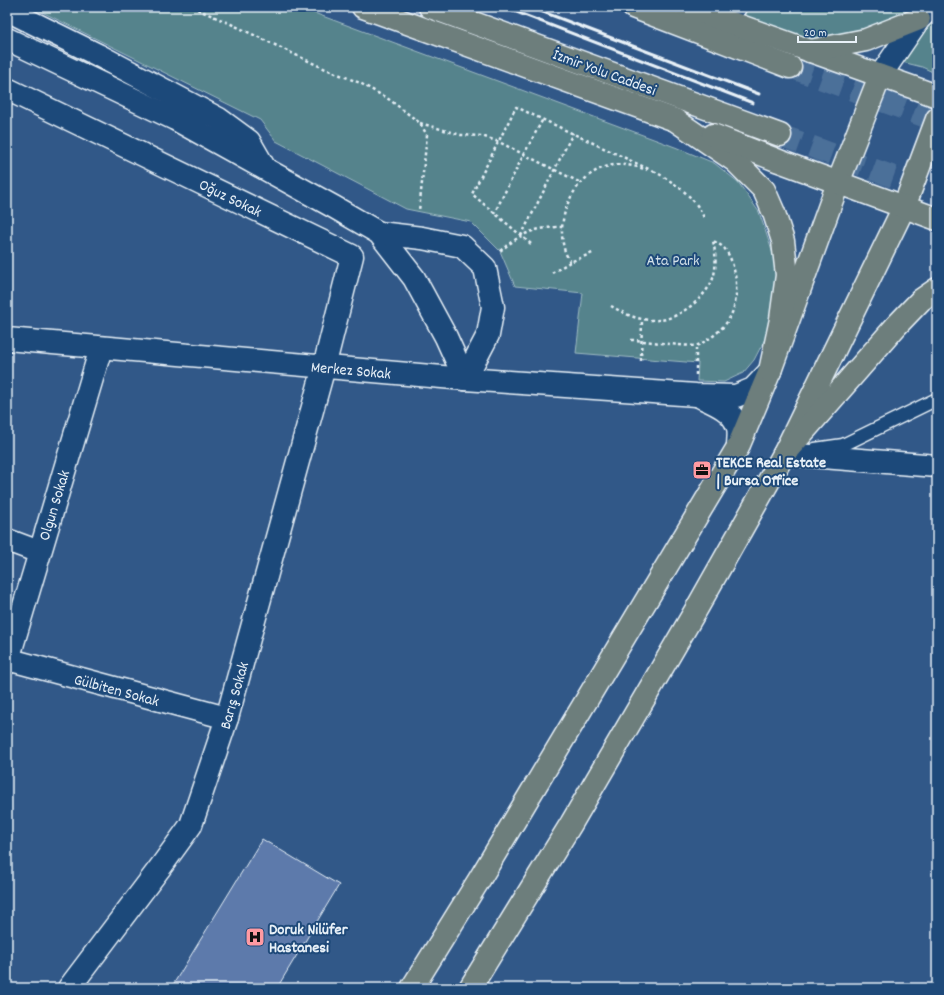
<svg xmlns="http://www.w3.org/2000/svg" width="944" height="995" font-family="Dekko,sans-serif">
<rect width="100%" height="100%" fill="#315888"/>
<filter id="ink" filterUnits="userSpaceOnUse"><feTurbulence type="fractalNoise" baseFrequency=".025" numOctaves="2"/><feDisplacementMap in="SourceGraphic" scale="8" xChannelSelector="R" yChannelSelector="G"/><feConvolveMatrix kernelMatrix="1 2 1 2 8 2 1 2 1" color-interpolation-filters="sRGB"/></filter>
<g filter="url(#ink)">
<g fill="#54838c" stroke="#9ebac2">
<path d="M32 7H298L675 147 714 163 738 182 759 212 777 266 776 305 768 333 754 360 743 373 724 382 697 381 698 363 576 353 583 293 515 286 500 251 471 222 406 209 276 141 260 120Z"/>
<path d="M735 7H932L808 51 721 19Z"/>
<path d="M937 17V74L922 67 902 62V57Z"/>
</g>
<path fill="#5d7aab" stroke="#e8f1f8" d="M262 839 339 885 277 988H171Z"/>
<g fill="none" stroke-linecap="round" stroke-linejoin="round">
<g stroke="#4c6f99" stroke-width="22" stroke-dasharray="22 11" stroke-linecap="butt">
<path d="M790 67 937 121"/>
<path d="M780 135 937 193"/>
</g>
<g stroke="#e8f1f8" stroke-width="15">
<path id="lane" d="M815 449 843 445 937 399"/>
</g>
<g stroke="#e8f1f8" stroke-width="25">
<g id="street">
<path d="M7 10 98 55 219 119 249 141 264 167"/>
<path d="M721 19 735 7"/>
<path d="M7 39 175 119 334 207 379 233 414 278 446 337 465 379"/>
<path d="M7 89 352 256 324 367 227 718 191 825 162 865 69 988"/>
<path d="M379 233 422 238 462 246 485 268 493 307 488 335 465 379"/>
<path d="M7 339 465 379 696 395 736 396 753 389 770 371"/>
<path d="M701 397C714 403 732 410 737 425 740 431 738 440 738 447"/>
<path d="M7 540 39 552"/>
<path d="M7 659 227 718"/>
<path d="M7 663 101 348"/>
</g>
</g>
<g stroke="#e8f1f8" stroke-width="25">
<g id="secondary">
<path d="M880 76 919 19 932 7"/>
<path d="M784 454 937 466"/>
</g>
</g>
<g stroke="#e8f1f8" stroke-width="25">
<g id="primary">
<path d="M412 988 479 880 738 447 770 371 838 183 880 76"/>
<path d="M470 988 571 824 697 608 784 454 904 207 937 119"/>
</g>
</g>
<g stroke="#e8f1f8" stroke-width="25">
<g id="highway">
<path d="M363 7 675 120 735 161 764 190 774 213 783 241 787 275 781 319 770 371"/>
<path d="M430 7 780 135"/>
<path d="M633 7 790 67"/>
<path d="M687 7 937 96"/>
<path d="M810 51 866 40 919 19"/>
<path d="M713 135 779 161 937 219"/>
<path d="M784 454 897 325 921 300 937 289"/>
</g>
</g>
<g stroke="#e8f1f8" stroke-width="2.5" stroke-dasharray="3 3" stroke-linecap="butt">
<path d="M192 7 231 24 321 67 360 83 390 100 420 123 427 135 419 211"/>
<path d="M420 123 461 135 482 136 499 142 581 183"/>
<path d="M654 171C673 182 696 197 704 218"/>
<path d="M494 214 524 154 543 119"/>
<path d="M521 236 573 133"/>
<path d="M531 244 472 194 516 107 655 172"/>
<path d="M500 251C521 234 534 227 562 227"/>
<path d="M570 262C568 258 565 253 564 248 555 214 577 170 614 165 625 164 636 166 647 170"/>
<path d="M552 273 570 262 595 252"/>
<path d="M611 306C620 311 630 317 642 319 648 320 660 321 666 319 684 314 704 298 712 281 717 269 716 254 713 241"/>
<path d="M631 340C643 340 691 348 698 345 711 339 725 328 731 315 740 297 737 263 724 248 721 245 717 243 713 241"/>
<path d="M641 361 642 319"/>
<path d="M696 375V346"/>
</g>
<use href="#lane" stroke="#1f4a7a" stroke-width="12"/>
<use href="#street" stroke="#1f4a7a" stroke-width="22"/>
<use href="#secondary" stroke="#1f4a7a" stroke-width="22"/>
<use href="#primary" stroke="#6d7e7c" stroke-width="22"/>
<use href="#highway" stroke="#6d7e7c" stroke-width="22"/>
<g stroke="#e8f1f8" stroke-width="3">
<path d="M503 7 753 103"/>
<path d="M530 7 759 94"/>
</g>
</g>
</g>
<defs>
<g id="office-square" transform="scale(1)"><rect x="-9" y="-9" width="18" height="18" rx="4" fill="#ff9aa2" stroke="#1f4a7a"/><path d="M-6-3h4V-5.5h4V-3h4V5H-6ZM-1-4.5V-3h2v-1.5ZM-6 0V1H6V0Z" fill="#111"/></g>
<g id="hospital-square" transform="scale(1)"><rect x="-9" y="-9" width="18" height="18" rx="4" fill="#ff9aa2" stroke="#1f4a7a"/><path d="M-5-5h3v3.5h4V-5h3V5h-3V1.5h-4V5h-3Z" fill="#111"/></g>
</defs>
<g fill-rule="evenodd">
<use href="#office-square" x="702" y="470"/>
<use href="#hospital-square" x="255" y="937"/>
</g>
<g text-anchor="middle" stroke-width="4" stroke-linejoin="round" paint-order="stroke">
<g font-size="16" fill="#e8f1f8" stroke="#1f4a7a">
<text transform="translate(605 71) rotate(20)" y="6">İzmir Yolu Caddesi</text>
<text transform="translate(231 197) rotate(26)" y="6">Oğuz Sokak</text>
<text transform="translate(351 369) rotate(5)" y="6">Merkez Sokak</text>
<text transform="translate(53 505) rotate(-73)" y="6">Olgun Sokak</text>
<text transform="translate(117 689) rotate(15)" y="6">Gülbiten Sokak</text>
<text transform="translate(233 695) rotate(-74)" y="6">Barış Sokak</text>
</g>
<g font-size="16" fill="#d2e0e8" stroke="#1f4a7a">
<text x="673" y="265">Ata Park</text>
</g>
<g font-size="16" font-weight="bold" fill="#e8f1f8" stroke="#1f4a7a" text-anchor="start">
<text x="716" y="467">TEKCE Real Estate<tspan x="716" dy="18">| Bursa Office</tspan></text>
<text x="269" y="934">Doruk Nilüfer<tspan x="269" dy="18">Hastanesi</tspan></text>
</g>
</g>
<rect width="944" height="995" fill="none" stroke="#1f4a7a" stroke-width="24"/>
<rect x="12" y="12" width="920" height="971" fill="none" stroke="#e8f1f8" stroke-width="1.5" filter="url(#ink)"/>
<path d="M798 36v6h58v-6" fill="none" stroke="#e8f1f8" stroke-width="2"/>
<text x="804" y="36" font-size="12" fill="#e8f1f8" stroke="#1f4a7a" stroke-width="3" paint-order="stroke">20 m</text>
</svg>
